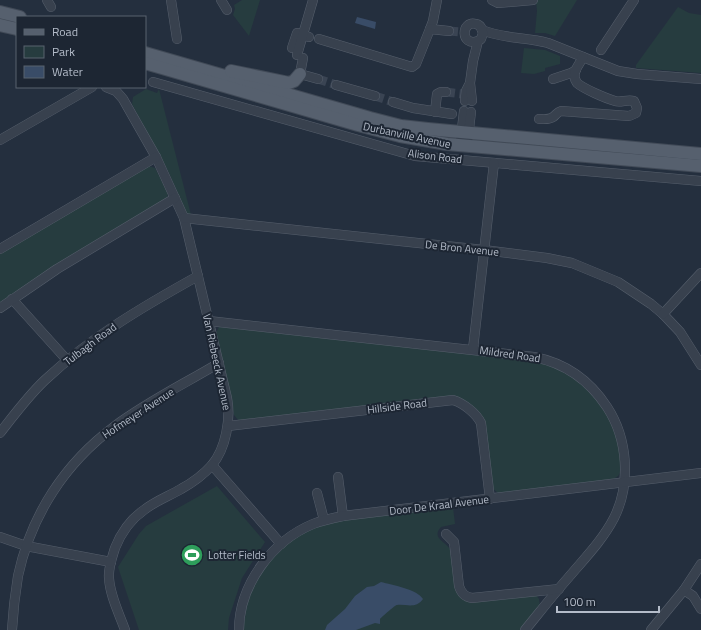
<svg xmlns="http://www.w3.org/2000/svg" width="701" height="630" font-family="'Titillium Web',sans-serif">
<rect width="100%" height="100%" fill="#242f3e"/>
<g fill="#263c3f">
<path d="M242 0H260L249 36 233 15 235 9 234 5Z"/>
<path d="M536 0H577L555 36 545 33H535L537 11Z"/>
<path d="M678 7 689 13 701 15V73L636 68V65Z"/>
<path d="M524 48 545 50 560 56V64L545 68V71L534 74 521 73Z"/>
<path d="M146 89 157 93 159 89 191 215 187 214 185 211 168 171 132 104 133 97Z"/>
<path d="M149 166 155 168 168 193 167 198C111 232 53 264 0 304V253Z"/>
<path d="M219 327 522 358 549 365 573 377 596 398 608 416 619 444 621 471 618 476 612 480 498 493 492 488 485 424 460 399 239 421 234 415 231 397 216 333Z"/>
<path d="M217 486 265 542 242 578 229 618 228 630H139L118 567 139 534 146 526Z"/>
<path d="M453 507 455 524 441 527C431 538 445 541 450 549L459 594 536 595 539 599 540 606 520 630H243L247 604 253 585 269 561 292 540 309 530 334 521Z"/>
</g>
<g fill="#394c67">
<path d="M357 17 376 22 375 29 355 23Z"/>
<path d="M381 582C392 585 417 589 423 599 416 609 407 604 397 605 395 605 383 616 380 619V624L375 623 356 630H325L327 625 345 609 355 596 367 587 374 586Z"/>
</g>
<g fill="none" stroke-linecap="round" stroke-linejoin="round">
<g stroke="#3a4453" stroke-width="9" stroke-dasharray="9 4.5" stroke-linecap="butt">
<path d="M449 31 460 32"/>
<path d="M318 79 336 85"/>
<path d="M446 92 462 94"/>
<path d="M375 96 393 102"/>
</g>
<g stroke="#565f6c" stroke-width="10">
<g id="minor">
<path d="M47 0 51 7"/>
<path d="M171 0 177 39"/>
<path d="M221 0 227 10"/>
<path d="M492 0 498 3 533 0"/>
<path d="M430 29 433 21 437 0"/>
<path d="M482 30C503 39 526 37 548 43L618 71 637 74 701 79"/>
<path d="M319 39 412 67 416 64 430 29 449 31"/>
<path d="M292 48 297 33 309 37"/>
<path d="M601 50 634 0"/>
<path d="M297 55 313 0"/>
<path d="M303 58 300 74 318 79"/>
<path d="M553 79 571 73 576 70"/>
<path d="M153 82 415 156 701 181"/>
<path d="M336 85 375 96"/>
<path d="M106 87 116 91 123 99 156 157 184 218 227 398C231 419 226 448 212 465 204 474 192 483 181 489 169 496 155 501 144 510 131 519 121 533 115 548 112 558 108 568 109 578 110 596 119 613 125 630"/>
<path d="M465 101 466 91 469 85"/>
<path d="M472 101 470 83 473 61 478 41 481 39 483 33C482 29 481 25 476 24 461 20 460 47 478 41"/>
<path d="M393 102 413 108 452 114"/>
<path d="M435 112 437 94 441 92H446"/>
<path d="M539 119C543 119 549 120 553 117 556 115 557 112 561 111L629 116 636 113 637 108 634 101C627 99 621 103 615 101 605 98 584 89 577 83 570 73 579 66 583 57"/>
<path d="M0 140 92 87"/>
<path d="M460 146 464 111"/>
<path d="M467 146 471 112"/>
<path d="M184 218 484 250 547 258 572 263 618 282 651 304 663 314 680 332 701 365"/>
<path d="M0 249 156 157"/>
<path d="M12 299 67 360"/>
<path d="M0 308 57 269 175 198"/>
<path d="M663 314 701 273"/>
<path d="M209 321 534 357C565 363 590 381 607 407 628 439 631 484 614 518 602 541 584 559 568 578 553 595 539 613 525 630"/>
<path d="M473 349 494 163"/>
<path d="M228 426 453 400C463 403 476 413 481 423L490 499"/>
<path d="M0 433C14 415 28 396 45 380 91 337 144 306 198 276"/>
<path d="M212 465 281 544"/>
<path d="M338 477 343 516"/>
<path d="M317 493 324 520"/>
<path d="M446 534 454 542 459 586C461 593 465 597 472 598L559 589"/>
<path d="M0 537 26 546 111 562"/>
<path d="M684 590 693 596 701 609"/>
<path d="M12 630C13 612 15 594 18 576 31 515 65 463 115 426 147 402 184 384 219 363"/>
<path d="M239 630C239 585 272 541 313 524 323 520 333 518 343 516L701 473"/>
<path d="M651 630 684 590 701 564"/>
</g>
</g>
<g stroke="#414a57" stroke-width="14">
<g id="major">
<path d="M0 12 20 17"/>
<path d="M0 25 17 29"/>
<path d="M145 53 370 118 401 126 428 129 701 154"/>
<path d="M145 63 358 125 400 136 447 144 701 166"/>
<path d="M231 71 289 83 294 81 300 74"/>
</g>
</g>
<use href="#minor" stroke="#38414e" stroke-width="9"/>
<use href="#major" stroke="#56606e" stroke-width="12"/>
</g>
<defs>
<g id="stadium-disc" transform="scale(1.15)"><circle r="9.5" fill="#2e9e5b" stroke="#1d2633"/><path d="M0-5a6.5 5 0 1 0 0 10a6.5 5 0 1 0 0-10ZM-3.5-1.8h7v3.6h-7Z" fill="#fff"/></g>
</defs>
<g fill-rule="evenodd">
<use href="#stadium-disc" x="192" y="555"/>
</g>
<g text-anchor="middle" stroke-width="4" stroke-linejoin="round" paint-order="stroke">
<g font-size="11" fill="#b4bcc9" stroke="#1d2633">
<text transform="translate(407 135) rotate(12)" y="4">Durbanville Avenue</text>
<text transform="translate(435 156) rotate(7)" y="4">Alison Road</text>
<text transform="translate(462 248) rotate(6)" y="4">De Bron Avenue</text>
<text transform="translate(90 344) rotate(-37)" y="4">Tulbagh Road</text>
<text transform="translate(510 354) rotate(8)" y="4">Mildred Road</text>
<text transform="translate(217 362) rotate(78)" y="4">Van Riebeeck Avenue</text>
<text transform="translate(397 406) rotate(-7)" y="4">Hillside Road</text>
<text transform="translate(138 413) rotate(-33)" y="4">Hofmeyer Avenue</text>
<text transform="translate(439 505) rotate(-7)" y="4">Door De Kraal Avenue</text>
</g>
<g font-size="11" fill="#b4bcc9" stroke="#1d2633" text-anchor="start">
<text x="208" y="559">Lotter Fields</text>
</g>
</g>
<rect x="16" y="16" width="130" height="72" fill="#1d2633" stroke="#59626f"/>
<rect x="24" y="29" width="20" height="6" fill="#56606e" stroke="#59626f"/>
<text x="52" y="36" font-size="12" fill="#b4bcc9">Road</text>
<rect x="24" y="46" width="20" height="12" fill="#263c3f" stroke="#59626f"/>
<text x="52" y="56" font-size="12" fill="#b4bcc9">Park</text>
<rect x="24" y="66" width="20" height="12" fill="#394c67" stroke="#59626f"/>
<text x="52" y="76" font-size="12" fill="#b4bcc9">Water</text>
<path d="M557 606v6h102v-6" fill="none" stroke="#b4bcc9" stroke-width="2"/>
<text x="563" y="606" font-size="12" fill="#b4bcc9" stroke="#1d2633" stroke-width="3" paint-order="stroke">100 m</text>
</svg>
